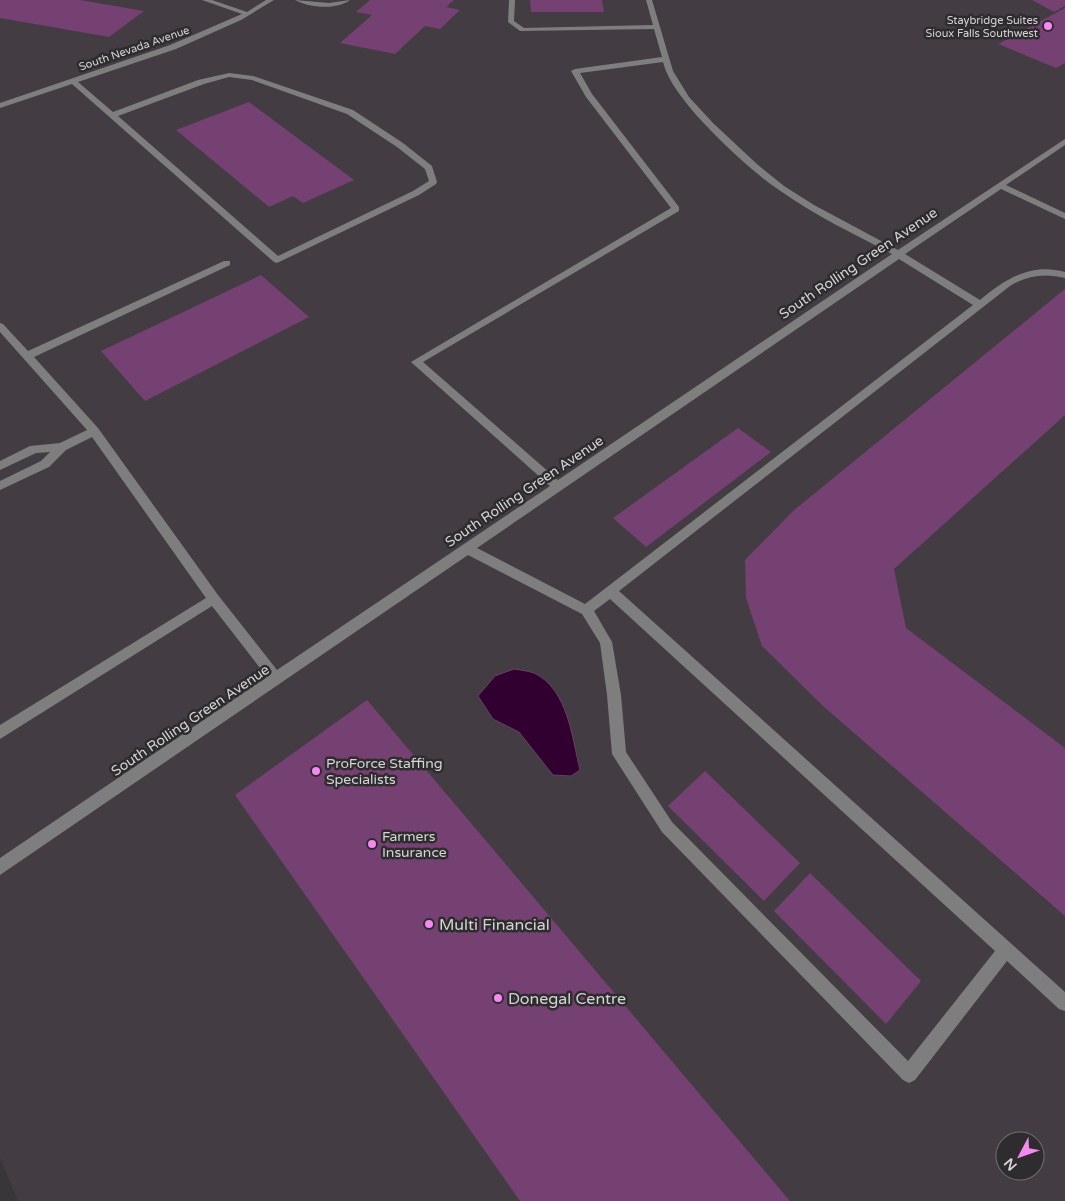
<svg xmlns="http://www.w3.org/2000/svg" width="1065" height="1201" font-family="'Varela Round',sans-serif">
<rect width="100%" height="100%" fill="#383638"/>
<path fill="#443c43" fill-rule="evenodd" d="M0 0H1065V1201H18L0 1158ZM1005 1141H1035V1171H1005Z"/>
<path fill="#310030" stroke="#624062" d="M514 669C520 670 528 671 534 673 568 689 572 738 580 770L571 776 553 775 519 732 493 719 478 696 495 676Z"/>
<g fill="#754072">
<path d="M0 0H80L144 11 109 37 0 18Z"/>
<path d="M370 0H454L446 7 460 10 440 29 425 26 395 54 340 43 372 15 356 12Z"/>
<path d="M530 0H602L604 12H531Z"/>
<path d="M1032 0H1065V6L1054 12Z"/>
<path d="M1065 8V63L1056 68 998 44Z"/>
<path d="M249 102 354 180 303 203 293 196 269 207 176 130Z"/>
<path d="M261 275 309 317 145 401 101 351Z"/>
<path d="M1065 289V415L894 569 906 628 1065 748V916L823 706 762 646 746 598 745 560 793 511Z"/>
<path d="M738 428 771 452 646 547 613 518Z"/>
<path d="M367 700 790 1201H520L235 795Z"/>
<path d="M705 771 800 863 764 901 668 806Z"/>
<path d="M810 873 921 981 886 1024 774 911Z"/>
</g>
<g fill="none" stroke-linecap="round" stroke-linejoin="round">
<g fill="#7f7e7f" fill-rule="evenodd">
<path d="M202 0H212L247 12 266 0H274L241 20 176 49 78 82 113 112 198 80 229 73 253 76 353 110 403 143 432 166 437 182 436 184 419 195 277 263 274 262 72 84 0 108V103L170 45 242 14ZM229 77 252 80 347 114 397 147 425 169 429 181 413 191 278 256 118 116 204 84Z"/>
<path d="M295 0 329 3 350 0C337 10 309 8 295 0Z"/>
<path d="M509 0H515L514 21 524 28 653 25 646 0H652L673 71 689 97 713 123 758 165 784 186 814 205 898 250 1065 139V145L1006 185 1065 213V219L1001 189 905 254 980 300C1004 280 1031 262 1065 272V278C1046 273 1027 275 1010 286L619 591 1065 992V1011L1059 1009 1007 961 915 1080 909 1083 903 1080 662 832 612 754 607 695 600 643 582 614 468 555 0 875V858L267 677 212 606 0 739V725L206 598 92 437 66 450 49 467 0 490V481L41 461 50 452 36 453 0 470V461L30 446 60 443 87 430 0 332V323L3 324 28 351 224 261H230V265L34 357 98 428 218 595 277 670 550 486 411 362 671 208 586 97 571 71 575 69 662 57 654 29 520 31 508 22ZM663 62C668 82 684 100 697 116 721 142 750 170 779 190 814 215 854 234 892 254L558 480 423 362 679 211V207L592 94 580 73ZM899 259 973 305 585 604 477 548ZM610 599 995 951 908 1061 672 822 626 752 621 695 612 642 594 611Z"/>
</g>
</g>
<g fill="#f589ef" stroke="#2e2c2e" stroke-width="2">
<circle cx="1048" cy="26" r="5"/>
<circle cx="316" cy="771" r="5"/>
<circle cx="372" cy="844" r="5"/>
<circle cx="429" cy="924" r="5"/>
<circle cx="498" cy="998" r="5"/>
</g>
<g text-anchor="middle" stroke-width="5" stroke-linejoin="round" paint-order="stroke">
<g font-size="11" fill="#d5d4d5" stroke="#2e2c2e" text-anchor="end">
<text x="1038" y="24">Staybridge Suites<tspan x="1038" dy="13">Sioux Falls Southwest</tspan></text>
</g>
<g font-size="11" fill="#d5d4d5" stroke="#2e2c2e">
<text transform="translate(134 48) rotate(-19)" y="4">South Nevada Avenue</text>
</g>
<g font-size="14" fill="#d5d4d5" stroke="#2e2c2e">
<text transform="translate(858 263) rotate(-34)" y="5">South Rolling Green Avenue</text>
<text transform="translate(524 491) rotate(-34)" y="5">South Rolling Green Avenue</text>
<text transform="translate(190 720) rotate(-34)" y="5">South Rolling Green Avenue</text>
</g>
<g font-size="14" fill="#d5d4d5" stroke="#2e2c2e" text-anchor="start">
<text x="326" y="768">ProForce Staffing<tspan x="326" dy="16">Specialists</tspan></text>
<text x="382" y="841">Farmers<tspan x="382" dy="16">Insurance</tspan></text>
</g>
<g font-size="16" fill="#d5d4d5" stroke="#2e2c2e" text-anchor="start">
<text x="439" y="930">Multi Financial</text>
<text x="508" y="1004">Donegal Centre</text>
</g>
</g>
<g transform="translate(1020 1156) rotate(229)"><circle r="24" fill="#2e2c2e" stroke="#716f71"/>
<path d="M0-4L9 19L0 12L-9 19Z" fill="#f589ef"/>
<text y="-8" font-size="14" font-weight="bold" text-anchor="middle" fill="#d5d4d5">N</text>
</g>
</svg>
